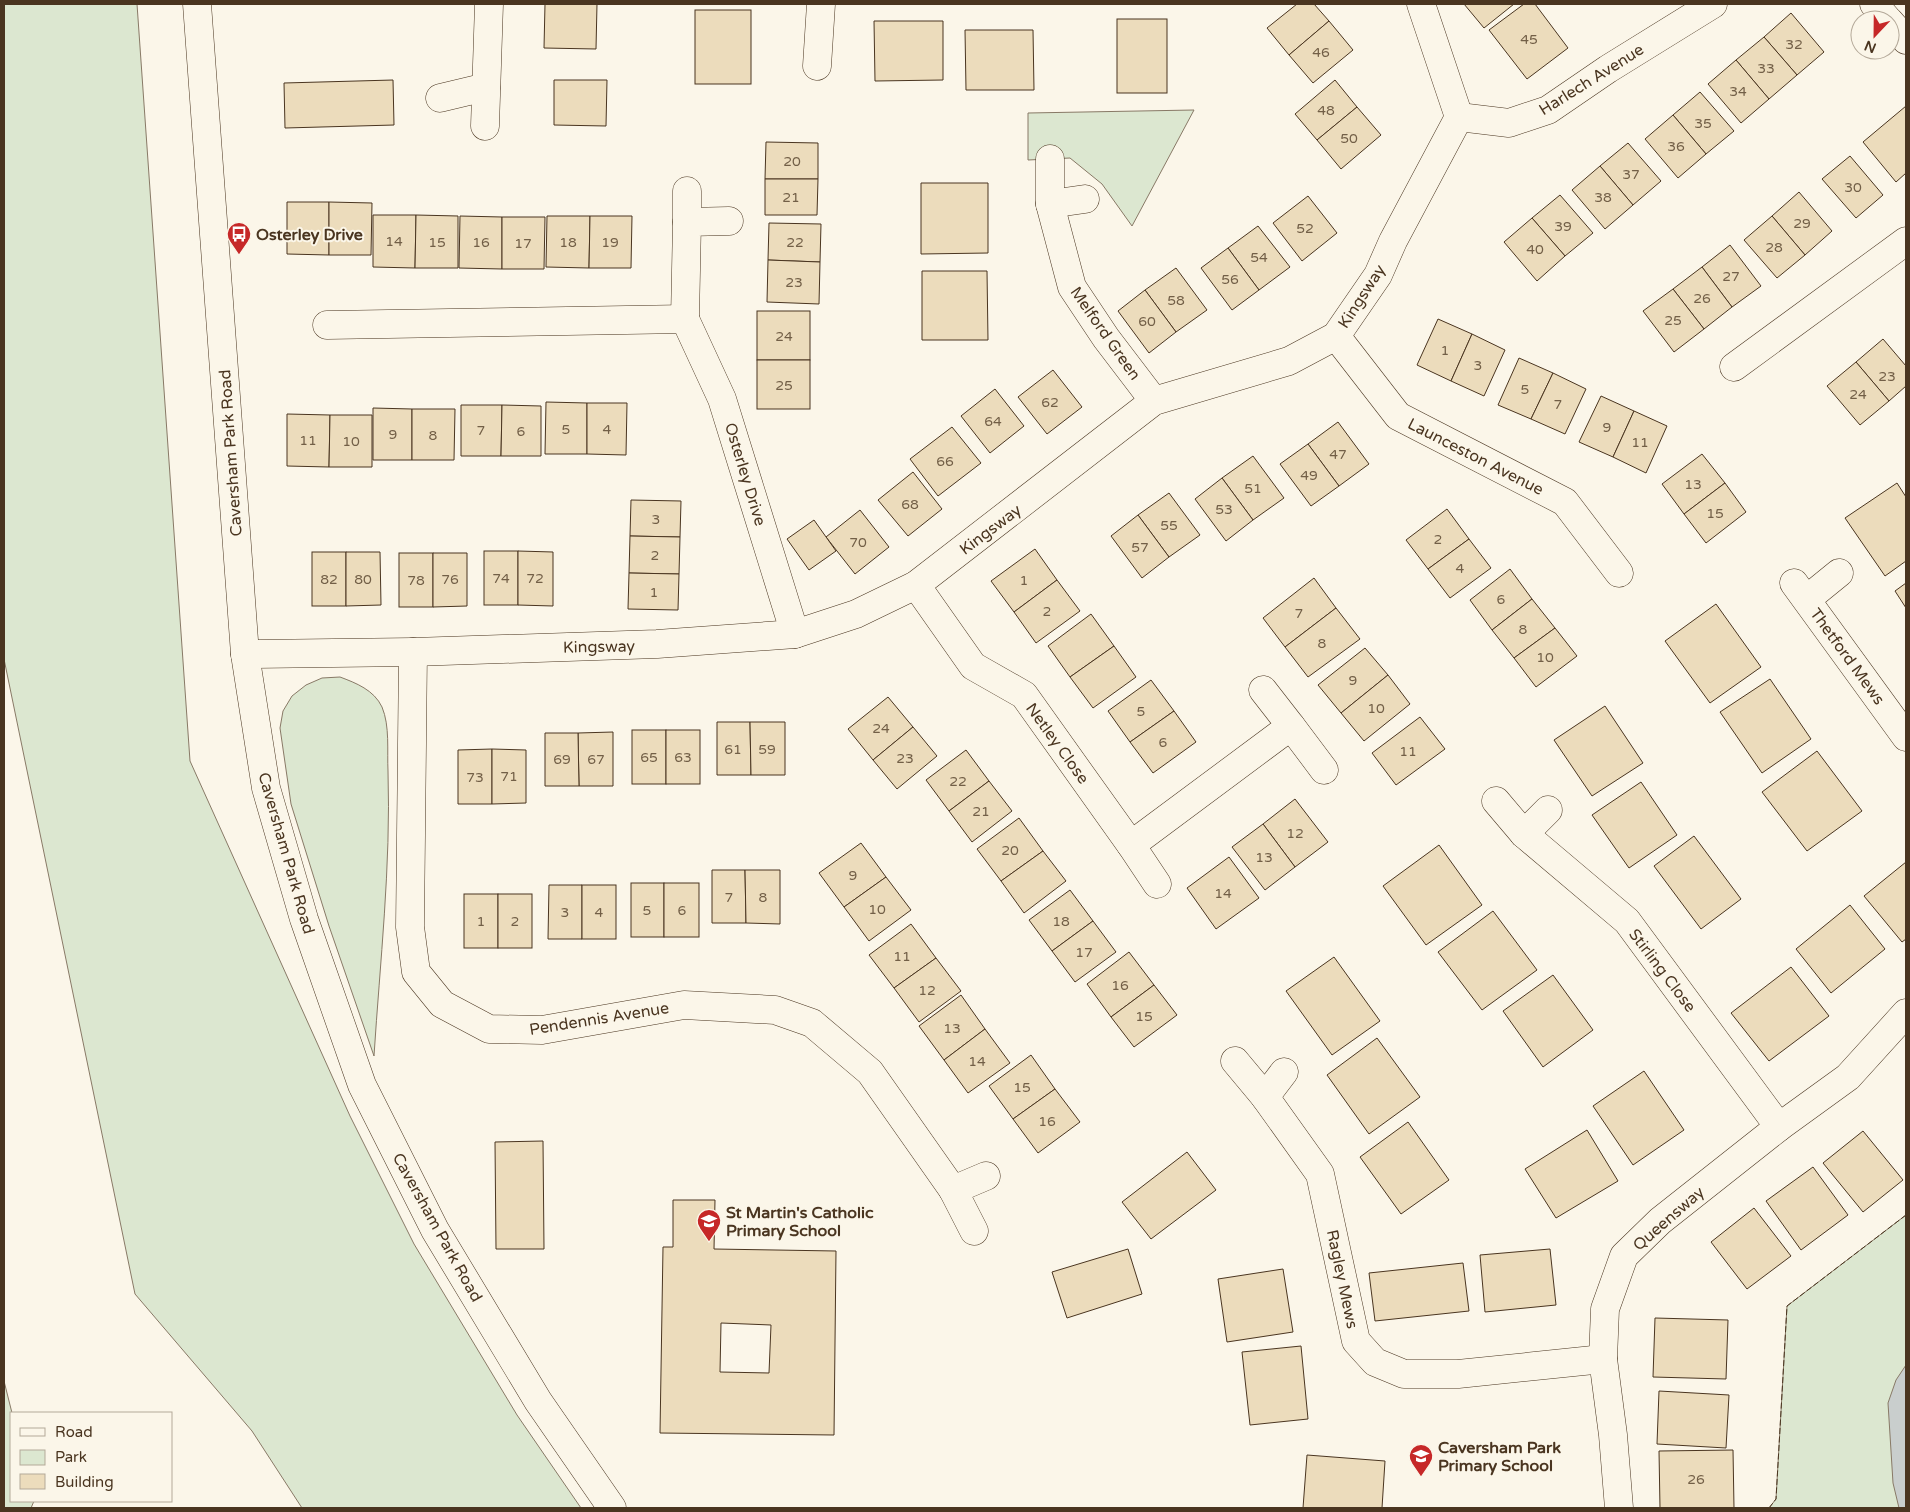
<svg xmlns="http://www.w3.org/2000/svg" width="1910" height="1512" font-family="'Varela Round',sans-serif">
<rect width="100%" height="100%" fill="#fbf6e9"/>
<g fill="#dce7d0" stroke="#887966">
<path d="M4 4H137L190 761 350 1116 414 1244 517 1415 581 1508H302L252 1431 135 1294 4 659Z"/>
<path d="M1194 110 1132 226 1102 184 1070 158 1028 160V113Z"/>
<path d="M340 677C356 683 374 690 382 707 390 726 387 751 388 771 391 866 380 962 374 1056L329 926 291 804 280 728 283 711 292 696 306 685 322 678Z"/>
<path d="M1906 1215V1508H1769L1776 1499 1787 1306Z"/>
<path d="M4 1381 12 1413 11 1501H34L31 1508H4Z"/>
</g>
<path fill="#c9cecd" stroke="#887966" d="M1906 1365V1508H1899L1893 1483 1888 1403 1896 1380Z"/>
<g fill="#ecdcbc" stroke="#4a3520" fill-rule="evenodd">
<path d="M545 4H597L596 49 544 48Z"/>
<path d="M1297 4H1314L1329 21 1289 55 1267 28Z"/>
<path d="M1464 4H1514L1484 28Z"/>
<path d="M1524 4H1535L1568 48 1527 79 1489 30Z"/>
<rect x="695" y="10" width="56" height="74"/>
<path d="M1791 13 1824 52 1797 75 1764 37Z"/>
<rect x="1117" y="19" width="50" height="74"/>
<path d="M874 21H943V80L875 81Z"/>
<path d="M1329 21 1353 50 1313 83 1289 55Z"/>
<path d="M965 30H1033L1034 90H966Z"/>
<path d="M1764 37 1797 75 1769 99 1736 60Z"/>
<path d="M1736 60 1769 99 1741 123 1708 84Z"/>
<path d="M393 80 394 125 285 128 284 83Z"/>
<path d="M554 80H607L606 126 554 125Z"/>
<path d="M1335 80 1357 107 1317 140 1295 114Z"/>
<path d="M1700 92 1734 131 1706 154 1673 115Z"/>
<path d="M1906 106V173L1896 182 1863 142Z"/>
<path d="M1357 107 1381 135 1341 169 1317 140Z"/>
<path d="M1673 115 1706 154 1678 178 1645 139Z"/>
<path d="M766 142 818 143V179H765Z"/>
<path d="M1628 143 1661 181 1633 205 1600 166Z"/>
<path d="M1850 156 1883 195 1856 218 1822 179Z"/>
<path d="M1600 166 1633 205 1605 229 1572 190Z"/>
<path d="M765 179H818L817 215H765Z"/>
<path d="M921 183H988V253L921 254Z"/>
<path d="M1799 192 1832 231 1805 255 1772 216Z"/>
<path d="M1560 195 1593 233 1565 256 1532 218Z"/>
<path d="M1308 196 1337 233 1302 261 1273 223Z"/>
<path d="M287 202H329V255L287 254Z"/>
<path d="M329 202 372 203 371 255H329Z"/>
<path d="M373 215H416L415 268 373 267Z"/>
<path d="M416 215 458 216V268H415Z"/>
<path d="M460 216 502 217V269L459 268Z"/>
<path d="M547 216H590L589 268 546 267Z"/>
<path d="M590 216H632L631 268H589Z"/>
<path d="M1772 216 1805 255 1777 278 1744 240Z"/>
<path d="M502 217H545L544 269H502Z"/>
<path d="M1532 218 1565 256 1537 281 1504 242Z"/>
<path d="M769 223 821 224 820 262 768 260Z"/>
<path d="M1258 226 1290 267 1259 290 1228 248Z"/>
<path d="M1730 245 1761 286 1732 307 1702 267Z"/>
<path d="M1228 248 1259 290 1232 310 1201 268Z"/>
<path d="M768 260 820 262 819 304 767 302Z"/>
<path d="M1702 267 1732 307 1704 329 1673 289Z"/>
<path d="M1176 268 1207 310 1176 332 1145 290Z"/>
<path d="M922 271H987L988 340H922Z"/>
<path d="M1673 289 1704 329 1674 352 1643 311Z"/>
<path d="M1145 290 1176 332 1149 353 1118 311Z"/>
<rect x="757" y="311" width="53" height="49"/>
<path d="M1438 319 1472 334 1451 381 1417 365Z"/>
<path d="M1472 334 1505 350 1484 396 1451 381Z"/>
<path d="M1883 339 1906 366V386L1889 401 1856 362Z"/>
<path d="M1519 358 1553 373 1531 419 1498 405Z"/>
<rect x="757" y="360" width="53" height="49"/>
<path d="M1856 362 1889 401 1860 425 1827 386Z"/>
<path d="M1053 370 1082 407 1047 434 1018 397Z"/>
<path d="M1553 373 1586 389 1565 434 1531 419Z"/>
<path d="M995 389 1024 426 990 453 961 416Z"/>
<path d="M1601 396 1634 411 1613 457 1579 442Z"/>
<path d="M546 402 587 403V454H545Z"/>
<path d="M587 403H627L626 455 587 454Z"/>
<path d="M461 405H502L501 456H461Z"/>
<path d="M502 405 541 406V456H501Z"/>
<path d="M373 408 412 409V460H373Z"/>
<path d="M412 409H455L454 460H412Z"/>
<path d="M1634 411 1667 426 1646 473 1613 457Z"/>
<path d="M287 414 330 415 329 467 287 466Z"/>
<path d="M330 415H372V467H329Z"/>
<path d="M1338 422 1369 464 1339 486 1308 444Z"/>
<path d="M952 427 981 463 938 496 910 459Z"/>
<path d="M1308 444 1339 486 1311 506 1280 464Z"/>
<path d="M1702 454 1725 483 1684 514 1662 484Z"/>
<path d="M1253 456 1284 498 1253 520 1222 478Z"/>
<path d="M913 472 942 509 908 536 878 500Z"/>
<path d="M1222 478 1253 520 1226 541 1195 499Z"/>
<path d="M1725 483 1746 512 1706 543 1684 514Z"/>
<path d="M1897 483 1906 497V561L1885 576 1845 518Z"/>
<path d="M1169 493 1200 535 1169 557 1138 515Z"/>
<path d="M631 500 681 501 680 537 630 536Z"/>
<path d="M1447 509 1469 539 1428 569 1406 540Z"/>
<path d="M860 510 889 547 855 574 826 537Z"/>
<path d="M1138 515 1169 557 1142 578 1111 536Z"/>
<path d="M814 520 836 551 809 570 787 539Z"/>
<path d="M630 536 680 537 679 574 629 573Z"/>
<path d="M1469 539 1491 568 1450 598 1428 569Z"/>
<path d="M1035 549 1057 580 1014 612 991 581Z"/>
<rect x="484" y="551" width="34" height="54"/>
<path d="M518 551 553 552V606L518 605Z"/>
<rect x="312" y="552" width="34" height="54"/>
<path d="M346 552H380L381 605 346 606Z"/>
<rect x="399" y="553" width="34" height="54"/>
<path d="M433 553H467V606L433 607Z"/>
<path d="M1510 569 1532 599 1492 630 1470 600Z"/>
<path d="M629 573 679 574 678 610 628 609Z"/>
<path d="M1314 578 1336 608 1285 647 1263 618Z"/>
<path d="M1057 580 1080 611 1036 643 1014 612Z"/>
<path d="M1906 583V608L1895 591Z"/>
<path d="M1532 599 1555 628 1514 658 1492 630Z"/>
<path d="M1716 604 1761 667 1710 703 1665 641Z"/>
<path d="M1336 608 1360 639 1308 677 1285 647Z"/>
<path d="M1091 614 1114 646 1070 677 1048 646Z"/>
<path d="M1555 628 1577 656 1536 687 1514 658Z"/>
<path d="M1114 646 1136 677 1093 708 1070 677Z"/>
<path d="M1365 648 1388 675 1341 713 1318 685Z"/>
<path d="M1388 675 1410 704 1364 741 1341 713Z"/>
<path d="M1770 679 1811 739 1762 773 1720 712Z"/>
<path d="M1151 680 1174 711 1130 742 1108 711Z"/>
<path d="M888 697 913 727 873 760 848 729Z"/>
<path d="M1605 706 1643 763 1592 796 1554 740Z"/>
<path d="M1174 711 1196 742 1153 773 1130 742Z"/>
<path d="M1420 717 1445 749 1396 785 1372 753Z"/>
<path d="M717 722H750L751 775H717Z"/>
<path d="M750 722H785V775H751Z"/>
<path d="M913 727 937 756 897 789 873 760Z"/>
<rect x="632" y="730" width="34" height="54"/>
<rect x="666" y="730" width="34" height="54"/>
<path d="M613 732V786H579L578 733Z"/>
<path d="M545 733H578L579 786H545Z"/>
<path d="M492 749V804H458V750Z"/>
<path d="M492 749 526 750V803L492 804Z"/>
<path d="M966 750 989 781 949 811 926 780Z"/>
<path d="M1817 751 1862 811 1807 851 1762 792Z"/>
<path d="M989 781 1012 811 972 842 949 811Z"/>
<path d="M1641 782 1677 835 1629 868 1592 815Z"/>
<path d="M1295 799 1328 842 1295 867 1263 824Z"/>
<path d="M1019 818 1043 851 1001 881 977 849Z"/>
<path d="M1263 824 1295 867 1265 890 1232 847Z"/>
<path d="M1694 836 1741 899 1701 929 1654 866Z"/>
<path d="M861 843 886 877 844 907 819 873Z"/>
<path d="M1439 845 1482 905 1426 945 1383 886Z"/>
<path d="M1043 851 1066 881 1024 913 1001 881Z"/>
<path d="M1229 857 1259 898 1216 929 1187 888Z"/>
<path d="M1906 862V939L1902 942 1864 896Z"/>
<path d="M712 870H745L746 923H712Z"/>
<path d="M745 870H780V924L746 923Z"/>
<path d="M886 877 911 910 869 941 844 907Z"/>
<rect x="631" y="883" width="33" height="54"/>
<rect x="664" y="883" width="35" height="54"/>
<path d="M549 885H582V939H548Z"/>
<rect x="582" y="885" width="34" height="54"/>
<path d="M1070 890 1093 921 1052 951 1029 920Z"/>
<rect x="464" y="894" width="34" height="54"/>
<rect x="498" y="894" width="34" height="54"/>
<path d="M1850 905 1885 949 1831 993 1796 949Z"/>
<path d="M1493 911 1537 970 1482 1010 1438 952Z"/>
<path d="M1093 921 1116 952 1075 982 1052 951Z"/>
<path d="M911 924 936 958 894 988 869 955Z"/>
<path d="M1129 952 1154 985 1111 1017 1087 984Z"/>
<path d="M1334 957 1380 1021 1332 1055 1286 991Z"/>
<path d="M936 958 961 991 919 1022 894 988Z"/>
<path d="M1791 967 1829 1016 1769 1061 1731 1013Z"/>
<path d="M1553 975 1593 1030 1543 1067 1503 1011Z"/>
<path d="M1154 985 1177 1015 1134 1047 1111 1017Z"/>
<path d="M961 995 985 1029 944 1060 919 1026Z"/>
<path d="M985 1029 1010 1063 968 1093 944 1060Z"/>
<path d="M1377 1038 1420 1097 1369 1134 1327 1075Z"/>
<path d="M1031 1055 1055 1089 1013 1119 989 1086Z"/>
<path d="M1644 1071 1684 1130 1633 1165 1593 1106Z"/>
<path d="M1055 1089 1080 1122 1038 1153 1013 1119Z"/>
<path d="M1408 1122 1449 1180 1401 1214 1360 1157Z"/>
<path d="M1587 1130 1618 1181 1556 1218 1525 1169Z"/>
<path d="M1863 1131 1903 1180 1863 1212 1823 1163Z"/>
<path d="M543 1141 544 1249H496L495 1142Z"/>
<path d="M1187 1152 1216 1190 1151 1239 1122 1202Z"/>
<path d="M1813 1167 1848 1215 1801 1250 1766 1201Z"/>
<path d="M673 1200H715L714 1249 836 1251 834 1435 660 1433 663 1247H673ZM721 1323 771 1325 769 1373 720 1372Z"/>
<path d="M1754 1208 1791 1256 1747 1289 1711 1242Z"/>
<path d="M1128 1249 1142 1294 1067 1318 1052 1272Z"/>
<path d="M1550 1249 1556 1305 1485 1312 1480 1255Z"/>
<path d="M1463 1263 1469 1311 1375 1321 1369 1273Z"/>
<path d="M1283 1269 1293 1332 1227 1342 1218 1279Z"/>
<path d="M1655 1318 1728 1320 1726 1379 1653 1377Z"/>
<path d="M1301 1346 1308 1419 1250 1425 1242 1352Z"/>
<path d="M1659 1391 1729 1395 1726 1448 1657 1444Z"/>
<path d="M1733 1450 1734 1508H1660L1659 1451Z"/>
<path d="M1307 1455 1385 1461 1382 1508H1303Z"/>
</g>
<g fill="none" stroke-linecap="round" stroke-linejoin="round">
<g stroke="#4a3520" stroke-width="29">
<g id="minor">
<path d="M1874 4 1888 20"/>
<path d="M1890 22 1906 40"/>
<path d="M817 66 821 4"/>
<path d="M440 98 486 87"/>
<path d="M1459 117 1509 123 1548 110 1608 69 1713 4"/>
<path d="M485 126 489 4"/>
<path d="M1050 159V204L1072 287 1106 338 1154 401"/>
<path d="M1050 204 1085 199"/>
<path d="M687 222V191"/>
<path d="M685 319 687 222 729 221"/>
<path d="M327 325 685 319 722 399 795 634"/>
<path d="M1336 336 1398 416 1565 502 1619 573"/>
<path d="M1734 367 1906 241"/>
<path d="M1794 583 1906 737"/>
<path d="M916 585 973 666 1024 695 1131 845 1157 884"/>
<path d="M1807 599 1839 573"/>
<path d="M413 652 410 927 416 972 442 1004 489 1029 542 1030 684 1005 775 1010 812 1023 870 1072 953 1190 974 1231"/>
<path d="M245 654 413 652 657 644 795 634 856 614 916 585 1154 401 1289 361 1336 336 1378 275 1393 241 1459 117 1421 4"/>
<path d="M1291 726 1324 770"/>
<path d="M1496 801 1524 834 1627 921 1779 1127"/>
<path d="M1524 834 1548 810"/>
<path d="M1131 845 1291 726 1263 690"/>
<path d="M1235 1061 1265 1097 1320 1174 1356 1341 1375 1362 1404 1374H1458L1603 1359"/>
<path d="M1265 1097 1284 1072"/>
<path d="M953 1190 986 1176"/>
<path d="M1619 1508 1613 1435 1603 1359 1605 1309 1624 1256 1660 1221 1779 1127 1848 1077 1906 1013"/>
</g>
</g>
<g stroke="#4a3520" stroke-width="29">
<path id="tertiary" d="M197 4 245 654 266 788 304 919 362 1085 435 1230 538 1401 612 1508"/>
</g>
<use href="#minor" stroke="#fbf6e9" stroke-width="28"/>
<use href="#tertiary" stroke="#fbf6e9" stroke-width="28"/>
<path stroke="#4a3520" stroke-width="1" stroke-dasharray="6 2.5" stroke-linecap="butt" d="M1769 1508 1776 1499 1787 1306 1906 1215"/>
</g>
<defs>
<g id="bus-pin" transform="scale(1.25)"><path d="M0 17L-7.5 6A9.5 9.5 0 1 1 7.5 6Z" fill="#c62828" stroke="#fbf6e9"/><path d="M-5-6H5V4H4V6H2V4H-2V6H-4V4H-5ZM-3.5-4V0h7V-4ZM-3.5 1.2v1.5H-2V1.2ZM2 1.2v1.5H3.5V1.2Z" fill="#fff"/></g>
<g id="school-pin" transform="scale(1.25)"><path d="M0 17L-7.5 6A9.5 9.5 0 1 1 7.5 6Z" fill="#c62828" stroke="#fbf6e9"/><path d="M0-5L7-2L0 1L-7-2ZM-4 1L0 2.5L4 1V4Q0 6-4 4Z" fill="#fff"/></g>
</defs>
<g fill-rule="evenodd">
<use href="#bus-pin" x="239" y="234"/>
<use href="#school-pin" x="709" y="1221"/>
<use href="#school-pin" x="1421" y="1456"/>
</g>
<g text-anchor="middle" stroke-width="4" stroke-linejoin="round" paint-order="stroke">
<g font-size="14" fill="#725f47">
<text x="1529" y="44">45</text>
<text x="1794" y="49">32</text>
<text x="1321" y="57">46</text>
<text x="1766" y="73">33</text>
<text x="1738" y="96">34</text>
<text x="1326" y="115">48</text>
<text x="1703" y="128">35</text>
<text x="1349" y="143">50</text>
<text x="1676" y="151">36</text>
<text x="792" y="166">20</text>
<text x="1631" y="179">37</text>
<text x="1853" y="192">30</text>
<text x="791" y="202">21</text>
<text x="1603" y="202">38</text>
<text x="1802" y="228">29</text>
<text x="1563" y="231">39</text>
<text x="1305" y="233">52</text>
<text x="394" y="246">14</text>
<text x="437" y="247">15</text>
<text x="481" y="247">16</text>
<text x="568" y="247">18</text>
<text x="610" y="247">19</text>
<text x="795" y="247">22</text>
<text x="523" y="248">17</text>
<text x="1774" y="252">28</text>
<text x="1535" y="254">40</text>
<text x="1259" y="262">54</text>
<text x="1731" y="281">27</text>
<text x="1230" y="284">56</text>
<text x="794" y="287">23</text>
<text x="1702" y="303">26</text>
<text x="1176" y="305">58</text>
<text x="1673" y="325">25</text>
<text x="1147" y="326">60</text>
<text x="784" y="341">24</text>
<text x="1445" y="355">1</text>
<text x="1478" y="370">3</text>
<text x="1887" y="381">23</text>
<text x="784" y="390">25</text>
<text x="1525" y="394">5</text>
<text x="1858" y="399">24</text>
<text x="1050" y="407">62</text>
<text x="1558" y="409">7</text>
<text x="993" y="426">64</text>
<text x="1607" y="432">9</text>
<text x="566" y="434">5</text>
<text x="607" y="434">4</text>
<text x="481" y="435">7</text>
<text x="521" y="436">6</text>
<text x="393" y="439">9</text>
<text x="433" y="440">8</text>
<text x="308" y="445">11</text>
<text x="351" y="446">10</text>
<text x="1640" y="447">11</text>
<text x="1338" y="459">47</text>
<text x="945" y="466">66</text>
<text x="1309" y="480">49</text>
<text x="1693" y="489">13</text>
<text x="1253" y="493">51</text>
<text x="910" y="509">68</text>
<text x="1224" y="514">53</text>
<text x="1715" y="518">15</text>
<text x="656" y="524">3</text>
<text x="1169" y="530">55</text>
<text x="1438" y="544">2</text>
<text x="858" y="547">70</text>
<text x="1140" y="552">57</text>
<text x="655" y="560">2</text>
<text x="1460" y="573">4</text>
<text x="501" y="583">74</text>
<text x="535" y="583">72</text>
<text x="329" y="584">82</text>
<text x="363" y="584">80</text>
<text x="450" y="584">76</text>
<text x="416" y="585">78</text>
<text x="1024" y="585">1</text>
<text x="654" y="597">1</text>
<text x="1501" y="604">6</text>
<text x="1047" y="616">2</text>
<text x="1299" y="618">7</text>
<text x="1523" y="634">8</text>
<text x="1322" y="648">8</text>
<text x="1545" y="662">10</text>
<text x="1353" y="685">9</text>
<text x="1376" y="713">10</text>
<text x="1141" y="716">5</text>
<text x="881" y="733">24</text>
<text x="1163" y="747">6</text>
<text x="733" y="754">61</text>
<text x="767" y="754">59</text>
<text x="1408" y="756">11</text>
<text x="649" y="762">65</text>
<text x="683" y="762">63</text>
<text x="905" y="763">23</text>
<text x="562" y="764">69</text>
<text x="596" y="764">67</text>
<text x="509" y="781">71</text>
<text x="475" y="782">73</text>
<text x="958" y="786">22</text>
<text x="981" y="816">21</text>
<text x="1295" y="838">12</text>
<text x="1010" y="855">20</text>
<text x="1264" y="862">13</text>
<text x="853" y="880">9</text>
<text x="1223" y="898">14</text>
<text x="729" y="902">7</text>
<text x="763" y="902">8</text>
<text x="877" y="914">10</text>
<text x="647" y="915">5</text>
<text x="682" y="915">6</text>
<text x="565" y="917">3</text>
<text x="599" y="917">4</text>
<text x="481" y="926">1</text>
<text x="515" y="926">2</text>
<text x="1061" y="926">18</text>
<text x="1084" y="957">17</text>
<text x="902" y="961">11</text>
<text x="1120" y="990">16</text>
<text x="927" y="995">12</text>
<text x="1144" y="1021">15</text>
<text x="952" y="1033">13</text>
<text x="977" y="1066">14</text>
<text x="1022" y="1092">15</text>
<text x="1047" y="1126">16</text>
<text x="1696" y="1484">26</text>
</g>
<g font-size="16" fill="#4a3520" stroke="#fbf6e9">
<text transform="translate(1591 79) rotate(-32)" y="6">Harlech Avenue</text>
<text transform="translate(1361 296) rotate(-57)" y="6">Kingsway</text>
<text transform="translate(1106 333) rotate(55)" y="6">Melford Green</text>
<text transform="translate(230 453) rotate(-94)" y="6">Caversham Park Road</text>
<text transform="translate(1476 456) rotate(27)" y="6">Launceston Avenue</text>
<text transform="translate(746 474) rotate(73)" y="6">Osterley Drive</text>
<text transform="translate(990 529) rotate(-37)" y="6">Kingsway</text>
<text transform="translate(599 646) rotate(-1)" y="6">Kingsway</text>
<text transform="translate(1848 656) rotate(54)" y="6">Thetford Mews</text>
<text transform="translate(1058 743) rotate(54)" y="6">Netley Close</text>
<text transform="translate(287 853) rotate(74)" y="6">Caversham Park Road</text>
<text transform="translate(1663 970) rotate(53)" y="6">Stirling Close</text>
<text transform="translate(599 1018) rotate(-9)" y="6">Pendennis Avenue</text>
<text transform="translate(1668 1218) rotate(-41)" y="6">Queensway</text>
<text transform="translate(438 1227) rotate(61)" y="6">Caversham Park Road</text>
<text transform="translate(1343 1279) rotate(78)" y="6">Ragley Mews</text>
</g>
<g font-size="16" font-weight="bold" fill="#4a3520" stroke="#fbf6e9" text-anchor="start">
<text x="256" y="240">Osterley Drive</text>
<text x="726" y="1218">St Martin's Catholic<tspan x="726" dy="18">Primary School</tspan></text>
<text x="1438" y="1453">Caversham Park<tspan x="1438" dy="18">Primary School</tspan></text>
</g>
</g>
<rect width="1910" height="1512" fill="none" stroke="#4a3520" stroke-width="10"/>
<rect x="10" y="1412" width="162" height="90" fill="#fbf6e9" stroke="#b4a999"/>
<rect x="20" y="1428" width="25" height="8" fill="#fbf6e9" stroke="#b4a999"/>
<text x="55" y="1437" font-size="15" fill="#4a3520">Road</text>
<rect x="20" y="1450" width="25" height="15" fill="#dce7d0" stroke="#b4a999"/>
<text x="55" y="1462" font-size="15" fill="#4a3520">Park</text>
<rect x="20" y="1474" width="25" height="15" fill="#ecdcbc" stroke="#b4a999"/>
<text x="55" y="1487" font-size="15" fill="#4a3520">Building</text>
<g transform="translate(1875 35) rotate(202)"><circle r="24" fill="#fbf6e9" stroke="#b4a999"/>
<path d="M0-4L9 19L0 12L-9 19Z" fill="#c62828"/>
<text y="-8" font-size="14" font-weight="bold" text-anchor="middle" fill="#4a3520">N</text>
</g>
</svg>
